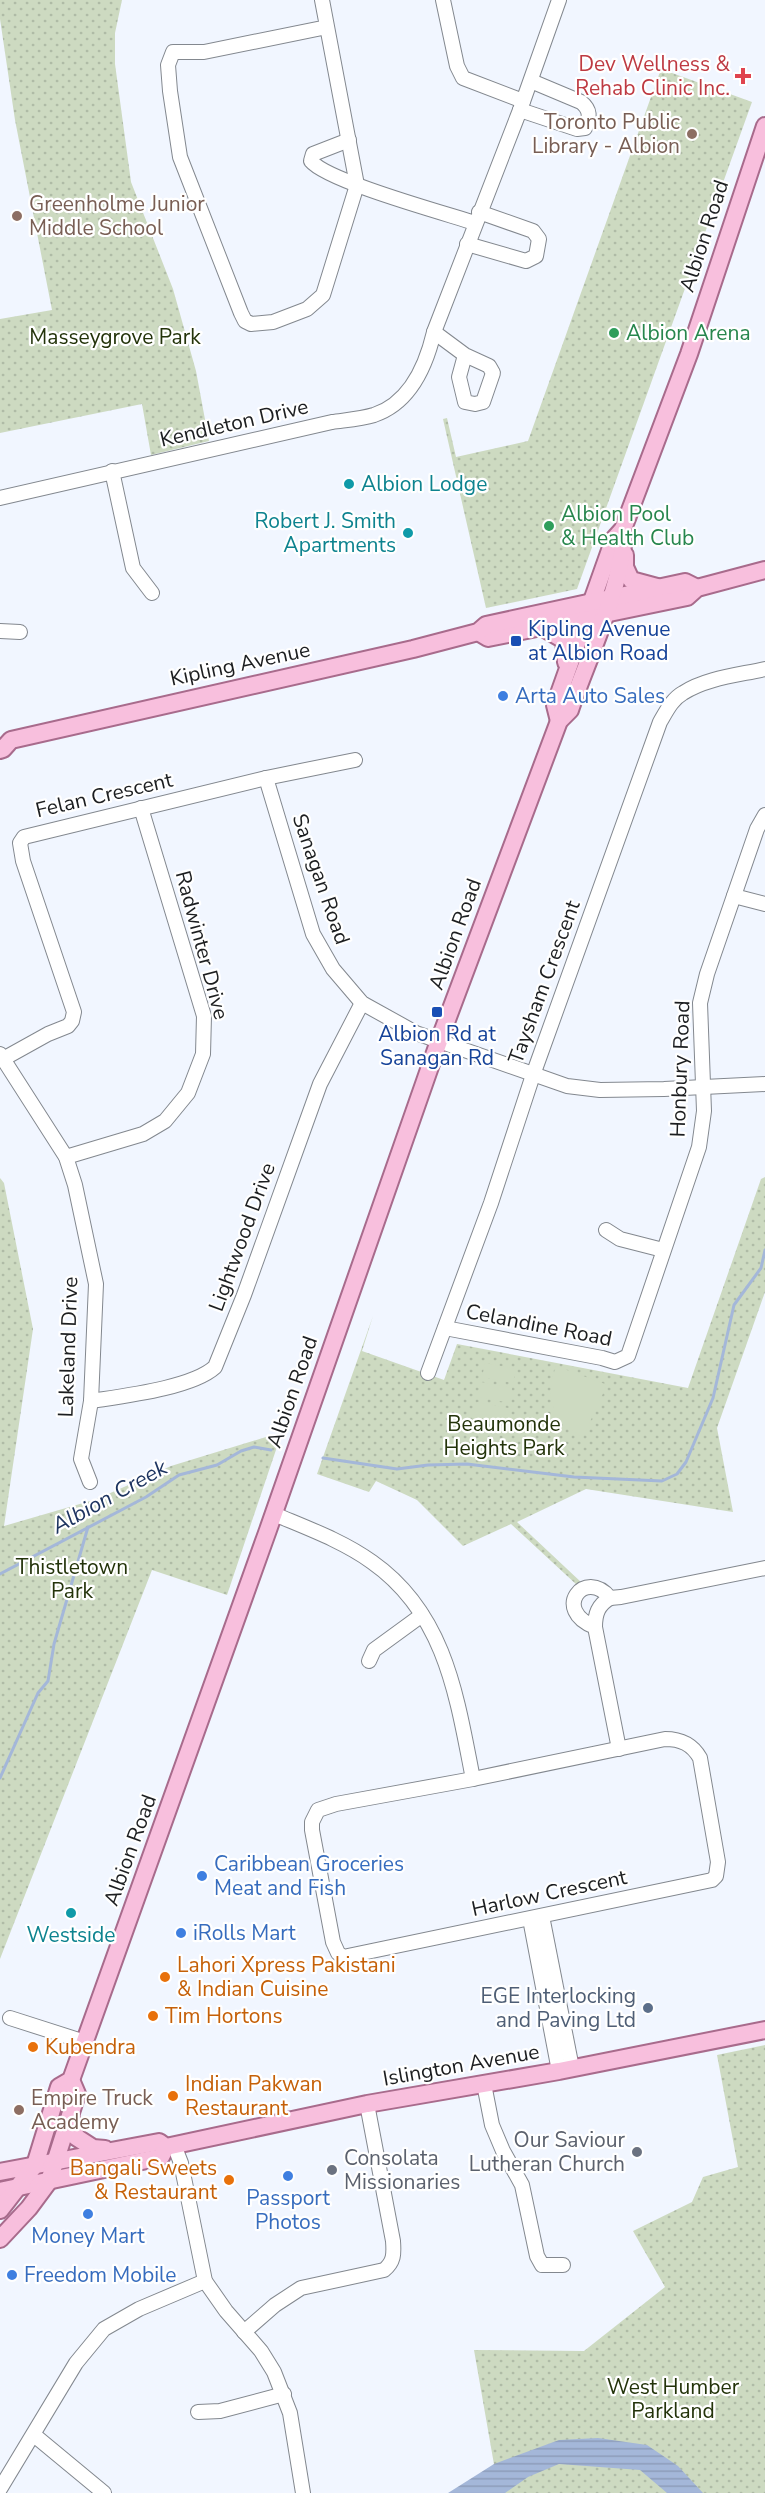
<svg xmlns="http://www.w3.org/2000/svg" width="765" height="2493" font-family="'Nunito Sans',sans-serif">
<defs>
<pattern id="park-dots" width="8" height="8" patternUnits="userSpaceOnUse" patternTransform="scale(1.5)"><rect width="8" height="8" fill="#cddac1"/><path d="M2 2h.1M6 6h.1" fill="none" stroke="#afbba6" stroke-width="1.8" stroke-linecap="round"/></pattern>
<pattern id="water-rules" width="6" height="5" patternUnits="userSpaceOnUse" patternTransform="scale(1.5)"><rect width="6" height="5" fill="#a4b7d9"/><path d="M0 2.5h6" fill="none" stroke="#8d9dba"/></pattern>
</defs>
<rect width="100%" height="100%" fill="#f1f6ff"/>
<g fill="url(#park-dots)">
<path d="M0 0H122L115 33V64L131 182 173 289 196 371 209 441 151 455 142 404 0 433V319L52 310 15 120 0 19Z"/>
<path d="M661 69 752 102 577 589 486 608 443 419 447 418 456 457 528 441Z"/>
<path d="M765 1177V1292L717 1428 733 1512 586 1489 517 1522 582 1583 578 1586 511 1524 463 1546 417 1500 376 1481 369 1492 317 1474 373 1316 362 1351 444 1380 457 1344 688 1388 761 1179Z"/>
<path d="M0 1178 4 1183 33 1329 4 1526 97 1499 171 1466 266 1437 281 1435 227 1595 152 1570 0 1959Z"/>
<path d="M765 2045V2493H499L474 2350 584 2351 665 2287 633 2231 692 2202 703 2177 738 2167 717 2055Z"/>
</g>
<g fill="#cddac1">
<path d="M485 1363 516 1369 513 1383 482 1377Z"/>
<path d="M556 1366 605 1384 606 1387 583 1437C552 1420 544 1400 556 1366Z"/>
<path d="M481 1382 512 1388 510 1403 478 1397Z"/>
<path d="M477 1402 508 1408 506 1423 474 1417Z"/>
</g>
<path fill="url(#water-rules)" d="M598 2438 647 2445 678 2466 703 2493H667L640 2470 559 2464 528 2477 505 2493H448L494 2464 559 2440Z"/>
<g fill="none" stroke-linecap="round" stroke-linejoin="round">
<g stroke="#a4b7d9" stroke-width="3">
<path d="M323 1458 397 1469 428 1465 467 1464 574 1477 662 1481 677 1474 686 1462 713 1398 734 1305 761 1268 765 1250"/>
<path d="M0 1574 146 1497 179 1475 217 1465 241 1451 254 1447 271 1450"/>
<path d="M0 1778 38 1693 48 1681 54 1644 88 1527"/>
</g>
<g stroke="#83888f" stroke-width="16">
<g id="minor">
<path d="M322 0 357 185 323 295 307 309 273 322 251 324 245 321 241 313 180 157 170 91 168 65 173 52H204L327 27"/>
<path d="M443 0 457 66 463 78 523 101"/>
<path d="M520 110 577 129 585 128C590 117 591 110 581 102L531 81"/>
<path d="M349 140 313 154 311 161C327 181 444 213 475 223"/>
<path d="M467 244 526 261 536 256 539 239 533 231 479 212"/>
<path d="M434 332 465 355 489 366 493 373 483 402 475 404 465 402 459 377 465 355"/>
<path d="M112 471 133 568 152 593"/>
<path d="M0 498 332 422C346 420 361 419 374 415 410 403 426 366 434 332L520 110 559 0"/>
<path d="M0 631 20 632"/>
<path d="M266 778 313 934 333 969 362 1003 416 1033 567 1086 600 1090 664 1089 765 1084"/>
<path d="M734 896 765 904"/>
<path d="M0 1054 66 1157 75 1185 96 1284 91 1401 81 1459 90 1482"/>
<path d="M3 1059 48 1034 68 1026 72 1021 74 1012 23 861 20 843 24 837 266 778 355 760"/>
<path d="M66 1157 143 1134 165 1121 188 1093 203 1054 204 1016 141 808"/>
<path d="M606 1230 620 1239 663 1250"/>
<path d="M445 1328 602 1358 615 1362 628 1356 699 1147 704 1111 700 1003 707 974 757 829 765 815"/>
<path d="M428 1373 491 1203 533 1075 660 722C666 712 672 699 683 693 706 678 739 675 765 669"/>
<path d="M91 1401C123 1396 192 1388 215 1367L244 1295 320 1084 362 1003"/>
<path d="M274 1514C307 1528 343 1541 372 1562 446 1614 457 1698 473 1779"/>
<path d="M595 1627C595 1614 598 1605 610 1598"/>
<path d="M369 1661 374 1650 422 1615"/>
<path d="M665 1739C681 1739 692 1744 700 1758L718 1862 716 1876 712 1880 343 1957 338 1953 333 1942 312 1830V1822L318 1810 336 1804 473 1779Z"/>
<path d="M619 1749 595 1627C551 1610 585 1567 610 1598L621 1597 765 1568"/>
<path d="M542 1916 572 2068"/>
<path d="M530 1919 559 2071"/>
<path d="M10 2018 85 2042"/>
<path d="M484 2084 492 2125 503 2151 522 2185 537 2256 542 2265H563"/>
<path d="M174 2145 181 2163 205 2281 226 2311 261 2351 274 2372 290 2413 303 2493"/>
<path d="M244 2332 275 2305 301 2288 384 2270C394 2262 394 2254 393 2241L367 2104"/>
<path d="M198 2412 220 2411 284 2394"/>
<path d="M34 2435 104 2493"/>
<path d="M0 2489 76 2363 104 2329 139 2309 205 2281"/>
</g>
</g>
<g stroke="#a86b8c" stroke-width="20">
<g id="major">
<path d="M625 555V567L631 580 657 587"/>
<path d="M540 626 564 640 566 662"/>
<path d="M478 632 488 638 687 597 697 588 765 570"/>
<path d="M559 721 555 705 614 539 623 529 689 354 765 126"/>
<path d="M0 750 3 749 11 740 413 649 478 632 486 625 685 582 697 588"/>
<path d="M70 2116 76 2137 93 2148 105 2149"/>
<path d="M0 2172 159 2142 166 2147 367 2104 559 2071 765 2030"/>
<path d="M0 2191 161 2157 166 2147"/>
<path d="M0 2210 35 2165 59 2087 71 2080 268 1530 439 1041 559 721 570 710C586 662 627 577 623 529"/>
<path d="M0 2239 29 2208 49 2181 77 2094 71 2080"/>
</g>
</g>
<use href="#minor" stroke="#fff" stroke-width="14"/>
<use href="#major" stroke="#f8bfdd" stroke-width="16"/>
</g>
<path fill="#e0444e" stroke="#fff" stroke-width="2" d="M740 67h6v6h6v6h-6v6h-6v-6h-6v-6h6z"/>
<g fill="#8d6e63" stroke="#fff" stroke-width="2">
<circle cx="692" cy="134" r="6"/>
<circle cx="17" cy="216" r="6"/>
<circle cx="19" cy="2110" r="6"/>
</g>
<g fill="#2e9e5b" stroke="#fff" stroke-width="2">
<circle cx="614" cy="333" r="6"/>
<circle cx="549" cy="526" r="6"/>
</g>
<g fill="#0f9aa8" stroke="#fff" stroke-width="2">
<circle cx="349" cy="484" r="6"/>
<circle cx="408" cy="533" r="6"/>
<circle cx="71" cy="1913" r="6"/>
</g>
<g fill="#1a4fb4" stroke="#fff" stroke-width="2">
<rect x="510" y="635" width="12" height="12" rx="3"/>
<rect x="431" y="1006" width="12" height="12" rx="3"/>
</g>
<g fill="#3f7fe0" stroke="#fff" stroke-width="2">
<circle cx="503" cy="696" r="6"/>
<circle cx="202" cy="1876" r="6"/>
<circle cx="181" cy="1933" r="6"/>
<circle cx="288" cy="2176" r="6"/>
<circle cx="88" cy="2214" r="6"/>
<circle cx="12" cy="2275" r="6"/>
</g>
<g fill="#e8710a" stroke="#fff" stroke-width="2">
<circle cx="165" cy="1977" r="6"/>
<circle cx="153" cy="2016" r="6"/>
<circle cx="33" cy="2047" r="6"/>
<circle cx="173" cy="2096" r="6"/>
<circle cx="229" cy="2180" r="6"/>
</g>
<circle fill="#5c6f8a" stroke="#fff" stroke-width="2" cx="648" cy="2008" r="6"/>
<g fill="#6b7280" stroke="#fff" stroke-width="2">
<circle cx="637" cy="2152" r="6"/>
<circle cx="332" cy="2170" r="6"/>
</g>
<g text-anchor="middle" stroke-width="4.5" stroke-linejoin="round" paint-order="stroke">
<g font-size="21" fill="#be3a42" stroke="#fff" text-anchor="end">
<text x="730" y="71">Dev Wellness &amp;<tspan x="730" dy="24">Rehab Clinic Inc.</tspan></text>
</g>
<g font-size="21" fill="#785e54" stroke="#fff" text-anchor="start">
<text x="680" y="129" text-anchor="end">Toronto Public<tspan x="680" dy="24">Library - Albion</tspan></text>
<text x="29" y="211">Greenholme Junior<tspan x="29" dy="24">Middle School</tspan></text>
<text x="31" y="2105">Empire Truck<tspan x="31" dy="24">Academy</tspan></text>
</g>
<g font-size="21" fill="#1c1e20" stroke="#fff">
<text transform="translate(704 236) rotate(-72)" y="7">Albion Road</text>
<text transform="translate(234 423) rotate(-13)" y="7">Kendleton Drive</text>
<text transform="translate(240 664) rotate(-12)" y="7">Kipling Avenue</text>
<text transform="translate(104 795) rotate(-13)" y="7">Felan Crescent</text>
<text transform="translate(321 879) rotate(71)" y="7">Sanagan Road</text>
<text transform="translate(455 934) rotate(-70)" y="7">Albion Road</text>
<text transform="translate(202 945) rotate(75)" y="7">Radwinter Drive</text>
<text transform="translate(544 982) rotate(-70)" y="7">Taysham Crescent</text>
<text transform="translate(680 1069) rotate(-88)" y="7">Honbury Road</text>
<text transform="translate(242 1237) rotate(-70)" y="7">Lightwood Drive</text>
<text transform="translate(539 1325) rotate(11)" y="7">Celandine Road</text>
<text transform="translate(68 1347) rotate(-88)" y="7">Lakeland Drive</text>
<text transform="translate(292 1392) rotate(-71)" y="7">Albion Road</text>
<text transform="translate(130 1850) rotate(-70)" y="7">Albion Road</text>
<text transform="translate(549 1893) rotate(-12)" y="7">Harlow Crescent</text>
<text transform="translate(461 2065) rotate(-10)" y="7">Islington Avenue</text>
</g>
<g font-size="21" fill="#27864d" stroke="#fff" text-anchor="start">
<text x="626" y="340">Albion Arena</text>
<text x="561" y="521">Albion Pool<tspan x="561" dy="24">&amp; Health Club</tspan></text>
</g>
<g font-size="21" fill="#23330a" stroke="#fff">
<text x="115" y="344">Masseygrove Park</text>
<text x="504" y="1431">Beaumonde<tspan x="504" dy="24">Heights Park</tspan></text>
<text x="72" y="1574">Thistletown<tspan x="72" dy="24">Park</tspan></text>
<text x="673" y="2394">West Humber<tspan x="673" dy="24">Parkland</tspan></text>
</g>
<g font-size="21" fill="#0d838f" stroke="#fff" text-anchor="start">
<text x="361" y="491">Albion Lodge</text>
<text x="396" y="528" text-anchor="end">Robert J. Smith<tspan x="396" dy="24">Apartments</tspan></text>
<text x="71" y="1942" text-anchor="middle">Westside</text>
</g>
<g font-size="21" fill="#164399" stroke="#fff" text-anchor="start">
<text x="528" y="636">Kipling Avenue<tspan x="528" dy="24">at Albion Road</tspan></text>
<text x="437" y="1041" text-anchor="middle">Albion Rd at<tspan x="437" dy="24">Sanagan Rd</tspan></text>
</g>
<g font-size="21" fill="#366cbe" stroke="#fff" text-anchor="start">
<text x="515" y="703">Arta Auto Sales</text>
<text x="214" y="1871">Caribbean Groceries<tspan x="214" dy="24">Meat and Fish</tspan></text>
<text x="193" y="1940">iRolls Mart</text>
<text x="288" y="2205" text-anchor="middle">Passport<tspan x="288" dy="24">Photos</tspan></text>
<text x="88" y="2243" text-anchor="middle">Money Mart</text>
<text x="24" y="2282">Freedom Mobile</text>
</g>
<g font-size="21" fill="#c56008" stroke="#fff" text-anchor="start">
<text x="177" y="1972">Lahori Xpress Pakistani<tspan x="177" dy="24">&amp; Indian Cuisine</tspan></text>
<text x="165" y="2023">Tim Hortons</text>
<text x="45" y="2054">Kubendra</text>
<text x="185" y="2091">Indian Pakwan<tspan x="185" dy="24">Restaurant</tspan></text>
<text x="217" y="2175" text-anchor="end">Bangali Sweets<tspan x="217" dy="24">&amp; Restaurant</tspan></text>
</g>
<g font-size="21" fill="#4e5e75" stroke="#fff" text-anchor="end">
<text x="636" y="2003">EGE Interlocking<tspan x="636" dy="24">and Paving Ltd</tspan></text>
</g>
<g font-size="21" fill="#5b616d" stroke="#fff" text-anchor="end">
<text x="625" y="2147">Our Saviour<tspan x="625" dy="24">Lutheran Church</tspan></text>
<text x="344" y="2165" text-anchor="start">Consolata<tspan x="344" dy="24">Missionaries</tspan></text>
</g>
<g font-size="22" font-style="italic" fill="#1d3460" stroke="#fff">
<text transform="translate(109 1496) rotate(-29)" y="8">Albion Creek</text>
</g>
</g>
</svg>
